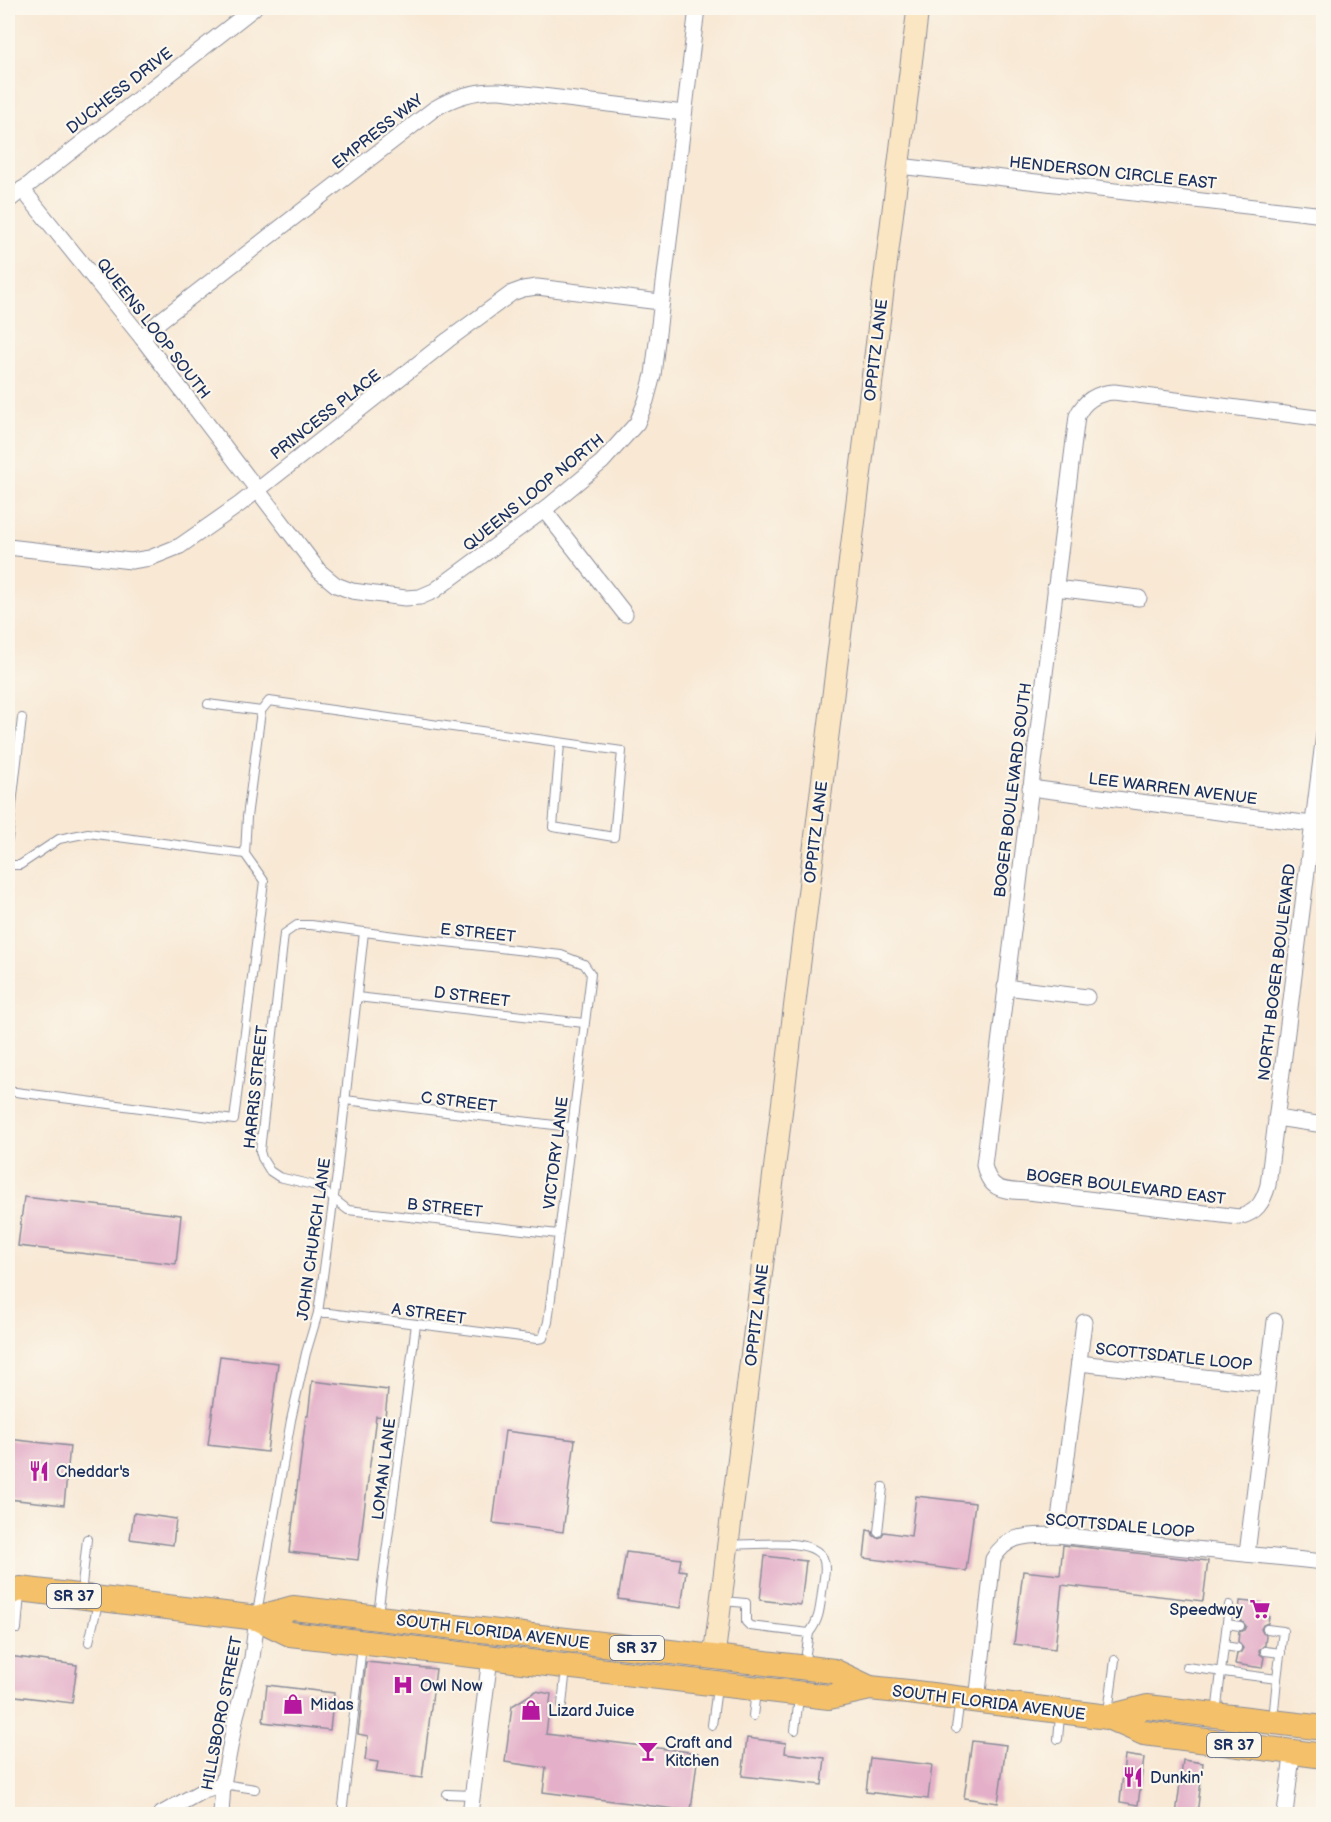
<svg xmlns="http://www.w3.org/2000/svg" width="1331" height="1822" font-family="'Balsamiq Sans',sans-serif">
<rect width="100%" height="100%" fill="#fbf7ec"/>
<filter id="ink" filterUnits="userSpaceOnUse"><feTurbulence type="fractalNoise" baseFrequency=".0167" numOctaves="2"/><feDisplacementMap in="SourceGraphic" scale="12" xChannelSelector="R" yChannelSelector="G"/><feConvolveMatrix kernelMatrix="1 2 1 2 8 2 1 2 1" color-interpolation-filters="sRGB"/></filter>
<filter id="wash" filterUnits="userSpaceOnUse"><feTurbulence type="fractalNoise" baseFrequency=".008" numOctaves="4" result="noise"/><feDisplacementMap in="SourceGraphic" scale="24" xChannelSelector="R" yChannelSelector="G"/><feGaussianBlur stdDeviation="1.35" result="paint"/><feColorMatrix in="noise" values="0 0 0 0 0 0 0 0 0 0 0 0 0 0 0 0 0 1.4 0 .05"/><feComposite in="paint" operator="in"/></filter>
<g filter="url(#wash)">
<rect width="100%" height="100%" fill="#f8e8d4"/>
<g id="blocks">
<g fill="#e4b0c9">
<path d="M24 1197 181 1215 176 1264 18 1246Z"/>
<path d="M220 1356 278 1363 267 1452 208 1445Z"/>
<path d="M312 1381 388 1390 385 1417 376 1416 358 1560 289 1552 306 1416H308Z"/>
<path d="M505 1431 575 1440 563 1532 493 1523Z"/>
<path d="M8 1439 70 1446 64 1505 8 1499Z"/>
<path d="M916 1496 975 1503 966 1571 864 1558 867 1530 872 1531 873 1535 877 1538 881 1537 884 1532 911 1536Z"/>
<path d="M134 1513 176 1519 173 1545 130 1539Z"/>
<path d="M1063 1545 1208 1561 1203 1601 1062 1585 1055 1649 1014 1644 1023 1571 1060 1575Z"/>
<path d="M626 1552 681 1559 679 1570 686 1571 681 1608 618 1599Z"/>
<path d="M765 1556 806 1561 801 1605 760 1600Z"/>
<path d="M1240 1601 1261 1603 1260 1616 1269 1617 1268 1623 1263 1625 1261 1629 1263 1633 1266 1635 1265 1645 1259 1650 1260 1654 1264 1657 1262 1668 1235 1664 1237 1654 1241 1652 1243 1648 1238 1642 1239 1632 1244 1630 1246 1626 1241 1620 1242 1613H1239Z"/>
<path d="M8 1656 77 1665 72 1703 8 1695Z"/>
<path d="M366 1662 436 1669 422 1778 376 1772 378 1762 365 1760 368 1736 358 1734Z"/>
<path d="M267 1685 334 1693 330 1730 263 1722Z"/>
<path d="M536 1691 551 1694 546 1734 698 1753 691 1811 543 1792 546 1768 505 1762 512 1706Z"/>
<path d="M747 1738 786 1743 785 1753 825 1758 822 1785 742 1776Z"/>
<path d="M972 1741 1006 1745 998 1803 964 1798Z"/>
<path d="M1125 1755 1144 1758 1138 1805 1120 1802Z"/>
<path d="M870 1758 932 1765 928 1799 866 1792Z"/>
<path d="M1183 1760 1203 1763 1197 1815H1176Z"/>
</g>
</g>
</g>
<g filter="url(#ink)">
<use href="#blocks" fill-opacity="0" stroke="#8a8c99" stroke-width="1.5"/>
<g fill="none" stroke-linecap="round" stroke-linejoin="round">
<g stroke="#8a8c99" stroke-width="10">
<g id="lane">
<path d="M261 711 269 701 622 751 614 837 553 827 560 744"/>
<path d="M8 839 22 718"/>
<path d="M8 865H20L59 839 88 833 245 854"/>
<path d="M357 997 584 1023"/>
<path d="M8 1091 234 1120 264 881 245 854 247 817 261 711 208 704"/>
<path d="M345 1100 571 1127"/>
<path d="M318 1313H329L537 1339 543 1338 548 1322 591 974 584 964 561 955 410 938 311 925H297L284 934 260 1151 262 1158 270 1171 279 1177 317 1186 348 1210 558 1234"/>
<path d="M878 1532 883 1487"/>
<path d="M81 1594 87 1539"/>
<path d="M722 1601 746 1603V1622L750 1626 809 1633C821 1618 820 1604 823 1585 824 1576 827 1566 823 1558 810 1535 753 1547 729 1544"/>
<path d="M257 1613 291 1420 306 1353 318 1313 337 1174 364 932"/>
<path d="M378 1614 416 1324"/>
<path d="M1227 1624 1240 1626"/>
<path d="M17 1629 20 1594"/>
<path d="M1267 1629 1283 1631 1277 1679"/>
<path d="M89 1642 98 1603"/>
<path d="M1224 1646 1237 1648"/>
<path d="M1265 1651 1281 1653"/>
<path d="M804 1666 809 1633"/>
<path d="M1186 1667 1277 1679 1273 1720"/>
<path d="M562 1705 566 1668"/>
<path d="M1108 1712 1115 1660"/>
<path d="M1216 1714 1229 1605"/>
<path d="M753 1716 756 1691"/>
<path d="M712 1725 717 1688"/>
<path d="M956 1728 960 1700"/>
<path d="M795 1730 799 1698"/>
<path d="M1058 1739 1060 1716"/>
<path d="M223 1784 255 1789"/>
<path d="M447 1794 473 1795"/>
<path d="M343 1806 362 1646"/>
</g>
</g>
<g stroke="#8a8c99" stroke-width="17">
<g id="street">
<path d="M899 166 1324 215"/>
<path d="M22 189 142 338 319 571 336 585 352 591 405 598 420 597 434 591 544 510 602 462 637 423 646 401 653 375 697 8"/>
<path d="M8 201 254 8"/>
<path d="M142 338 161 320 434 109C455 96 475 90 500 91L684 113"/>
<path d="M1324 419 1114 392C1096 393 1084 401 1077 416L984 1165C990 1193 1005 1190 1028 1192L1239 1217C1256 1213 1263 1203 1268 1185L1324 734"/>
<path d="M544 510 625 614"/>
<path d="M8 547 131 561 150 558 180 546 240 504 448 340 512 293 523 289 537 287 660 302"/>
<path d="M1055 588 1139 598"/>
<path d="M1030 788 1312 824"/>
<path d="M1005 987 1087 997"/>
<path d="M1276 1118 1324 1125"/>
<path d="M1079 1363 1266 1384"/>
<path d="M1057 1535 1084 1322"/>
<path d="M1247 1554 1275 1321"/>
<path d="M977 1701 993 1559C1009 1532 1030 1536 1057 1535L1324 1562"/>
<path d="M161 1814 204 1790 223 1784"/>
<path d="M221 1814 223 1784 236 1716 252 1658 257 1618"/>
<path d="M470 1814 490 1658"/>
<path d="M1285 1814 1291 1764 1296 1753"/>
</g>
</g>
<g stroke="#8a8c99" stroke-width="23">
<path id="secondary" d="M714 1657 918 8"/>
</g>
<g stroke="#8a8c99" stroke-width="26">
<g id="primary">
<path d="M8 1593 20 1589 257 1618 290 1634 829 1697 870 1688 908 1692 1108 1717 1144 1733 1324 1756"/>
<path d="M257 1618 293 1608 834 1671 870 1688"/>
<path d="M1108 1717 1147 1707 1324 1728"/>
</g>
</g>
<use href="#lane" stroke="#fff" stroke-width="8"/>
<use href="#street" stroke="#fff" stroke-width="15"/>
<use href="#secondary" stroke="#fbe6c4" stroke-width="21"/>
<use href="#primary" stroke="#f4c16b" stroke-width="24"/>
</g>
</g>
<defs>
<g id="restaurant-bare" transform="scale(1.62)"><path d="M-5-6h1v4h1v-4h1v4h1v-4h1v5L-1.5 .5V6h-2V.5L-5-1ZM5-6V6H3V1.5H1.5Q1.5-4 5-6Z" fill="#b5179e" stroke="#fbf7ec" stroke-width="2.5" paint-order="stroke"/></g>
<g id="supermarket-bare" transform="scale(1.62)"><path d="M-6-5.5h2.5l.6 2H6L4.5 2H-2.5L-4.4-4H-6ZM-1.5 3.2a1.3 1.3 0 1 0 .1 0ZM3 3.2a1.3 1.3 0 1 0 .1 0Z" fill="#b5179e" stroke="#fbf7ec" stroke-width="2.5" paint-order="stroke"/></g>
<g id="hospital-bare" transform="scale(1.62)"><path d="M-5-5h3v3.5h4V-5h3V5h-3V1.5h-4V5h-3Z" fill="#b5179e" stroke="#fbf7ec" stroke-width="2.5" paint-order="stroke"/></g>
<g id="shop-bare" transform="scale(1.62)"><path d="M-5-2.5h2.3a2.7 3.5 0 0 1 5.4 0H5L5.5 6h-11ZM-1.5-2.5h3a1.5 2.3 0 0 0-3 0Z" fill="#b5179e" stroke="#fbf7ec" stroke-width="2.5" paint-order="stroke"/></g>
<g id="bar-bare" transform="scale(1.62)"><path d="M-6-5H6L.8 .8V4.5H3.5V6h-7V4.5H-.8V.8Z" fill="#b5179e" stroke="#fbf7ec" stroke-width="2.5" paint-order="stroke"/></g>
</defs>
<g fill-rule="evenodd">
<use href="#restaurant-bare" x="39" y="1471"/>
<use href="#supermarket-bare" x="1260" y="1609"/>
<use href="#hospital-bare" x="403" y="1685"/>
<use href="#shop-bare" x="293" y="1704"/>
<use href="#shop-bare" x="531" y="1710"/>
<use href="#bar-bare" x="648" y="1751"/>
<use href="#restaurant-bare" x="1133" y="1777"/>
</g>
<g text-anchor="middle" stroke-width="4.5" stroke-linejoin="round" paint-order="stroke">
<g fill="#fbf7ec" stroke="#5e6b89" stroke-width="1.5">
<rect x="47" y="1584" width="54" height="24" rx="4.5"/>
<rect x="610" y="1636" width="54" height="24" rx="4.5"/>
<rect x="1207" y="1733" width="54" height="24" rx="4.5"/>
</g>
<g font-size="15" font-weight="bold" fill="#1b2f5e">
<text x="74" y="1601">SR 37</text>
<text x="637" y="1653">SR 37</text>
<text x="1234" y="1750">SR 37</text>
</g>
<g font-size="16" fill="#1b2f5e" stroke="#fbf7ec">
<text transform="translate(119 90) rotate(-38)" y="6">DUCHESS DRIVE</text>
<text transform="translate(377 131) rotate(-38)" y="6">EMPRESS WAY</text>
<text transform="translate(1113 172) rotate(6)" y="6">HENDERSON CIRCLE EAST</text>
<text transform="translate(154 328) rotate(52)" y="6">QUEENS LOOP SOUTH</text>
<text transform="translate(875 350) rotate(-83)" y="6">OPPITZ LANE</text>
<text transform="translate(325 414) rotate(-38)" y="6">PRINCESS PLACE</text>
<text transform="translate(533 492) rotate(-39)" y="6">QUEENS LOOP NORTH</text>
<text transform="translate(1173 788) rotate(7)" y="6">LEE WARREN AVENUE</text>
<text transform="translate(1012 790) rotate(-83)" y="6">BOGER BOULEVARD SOUTH</text>
<text transform="translate(815 832) rotate(-83)" y="6">OPPITZ LANE</text>
<text transform="translate(478 932) rotate(6)" y="6">E STREET</text>
<text transform="translate(1276 972) rotate(-83)" y="6">NORTH BOGER BOULEVARD</text>
<text transform="translate(472 996) rotate(7)" y="6">D STREET</text>
<text transform="translate(255 1087) rotate(-84)" y="6">HARRIS STREET</text>
<text transform="translate(459 1101) rotate(7)" y="6">C STREET</text>
<text transform="translate(555 1153) rotate(-83)" y="6">VICTORY LANE</text>
<text transform="translate(1126 1186) rotate(7)" y="6">BOGER BOULEVARD EAST</text>
<text transform="translate(445 1207) rotate(6)" y="6">B STREET</text>
<text transform="translate(313 1239) rotate(-82)" y="6">JOHN CHURCH LANE</text>
<text transform="translate(429 1313) rotate(8)" y="6">A STREET</text>
<text transform="translate(756 1315) rotate(-83)" y="6">OPPITZ LANE</text>
<text transform="translate(1174 1356) rotate(6)" y="6">SCOTTSDATLE LOOP</text>
<text transform="translate(383 1469) rotate(-83)" y="6">LOMAN LANE</text>
<text transform="translate(1120 1525) rotate(5)" y="6">SCOTTSDALE LOOP</text>
<text transform="translate(493 1631) rotate(7)" y="6">SOUTH FLORIDA AVENUE</text>
<text transform="translate(989 1702) rotate(7)" y="6">SOUTH FLORIDA AVENUE</text>
<text transform="translate(221 1713) rotate(-79)" y="6">HILLSBORO STREET</text>
</g>
<g font-size="16" fill="#1b2f5e" stroke="#fbf7ec" text-anchor="start">
<text x="56" y="1477">Cheddar's</text>
<text x="1243" y="1615" text-anchor="end">Speedway</text>
<text x="420" y="1691">Owl Now</text>
<text x="310" y="1710">Midas</text>
<text x="548" y="1716">Lizard Juice</text>
<text x="665" y="1748">Craft and<tspan x="665" dy="18">Kitchen</tspan></text>
<text x="1150" y="1783">Dunkin'</text>
</g>
</g>
<rect width="1331" height="1822" fill="none" stroke="#fbf7ec" stroke-width="30"/>
</svg>
